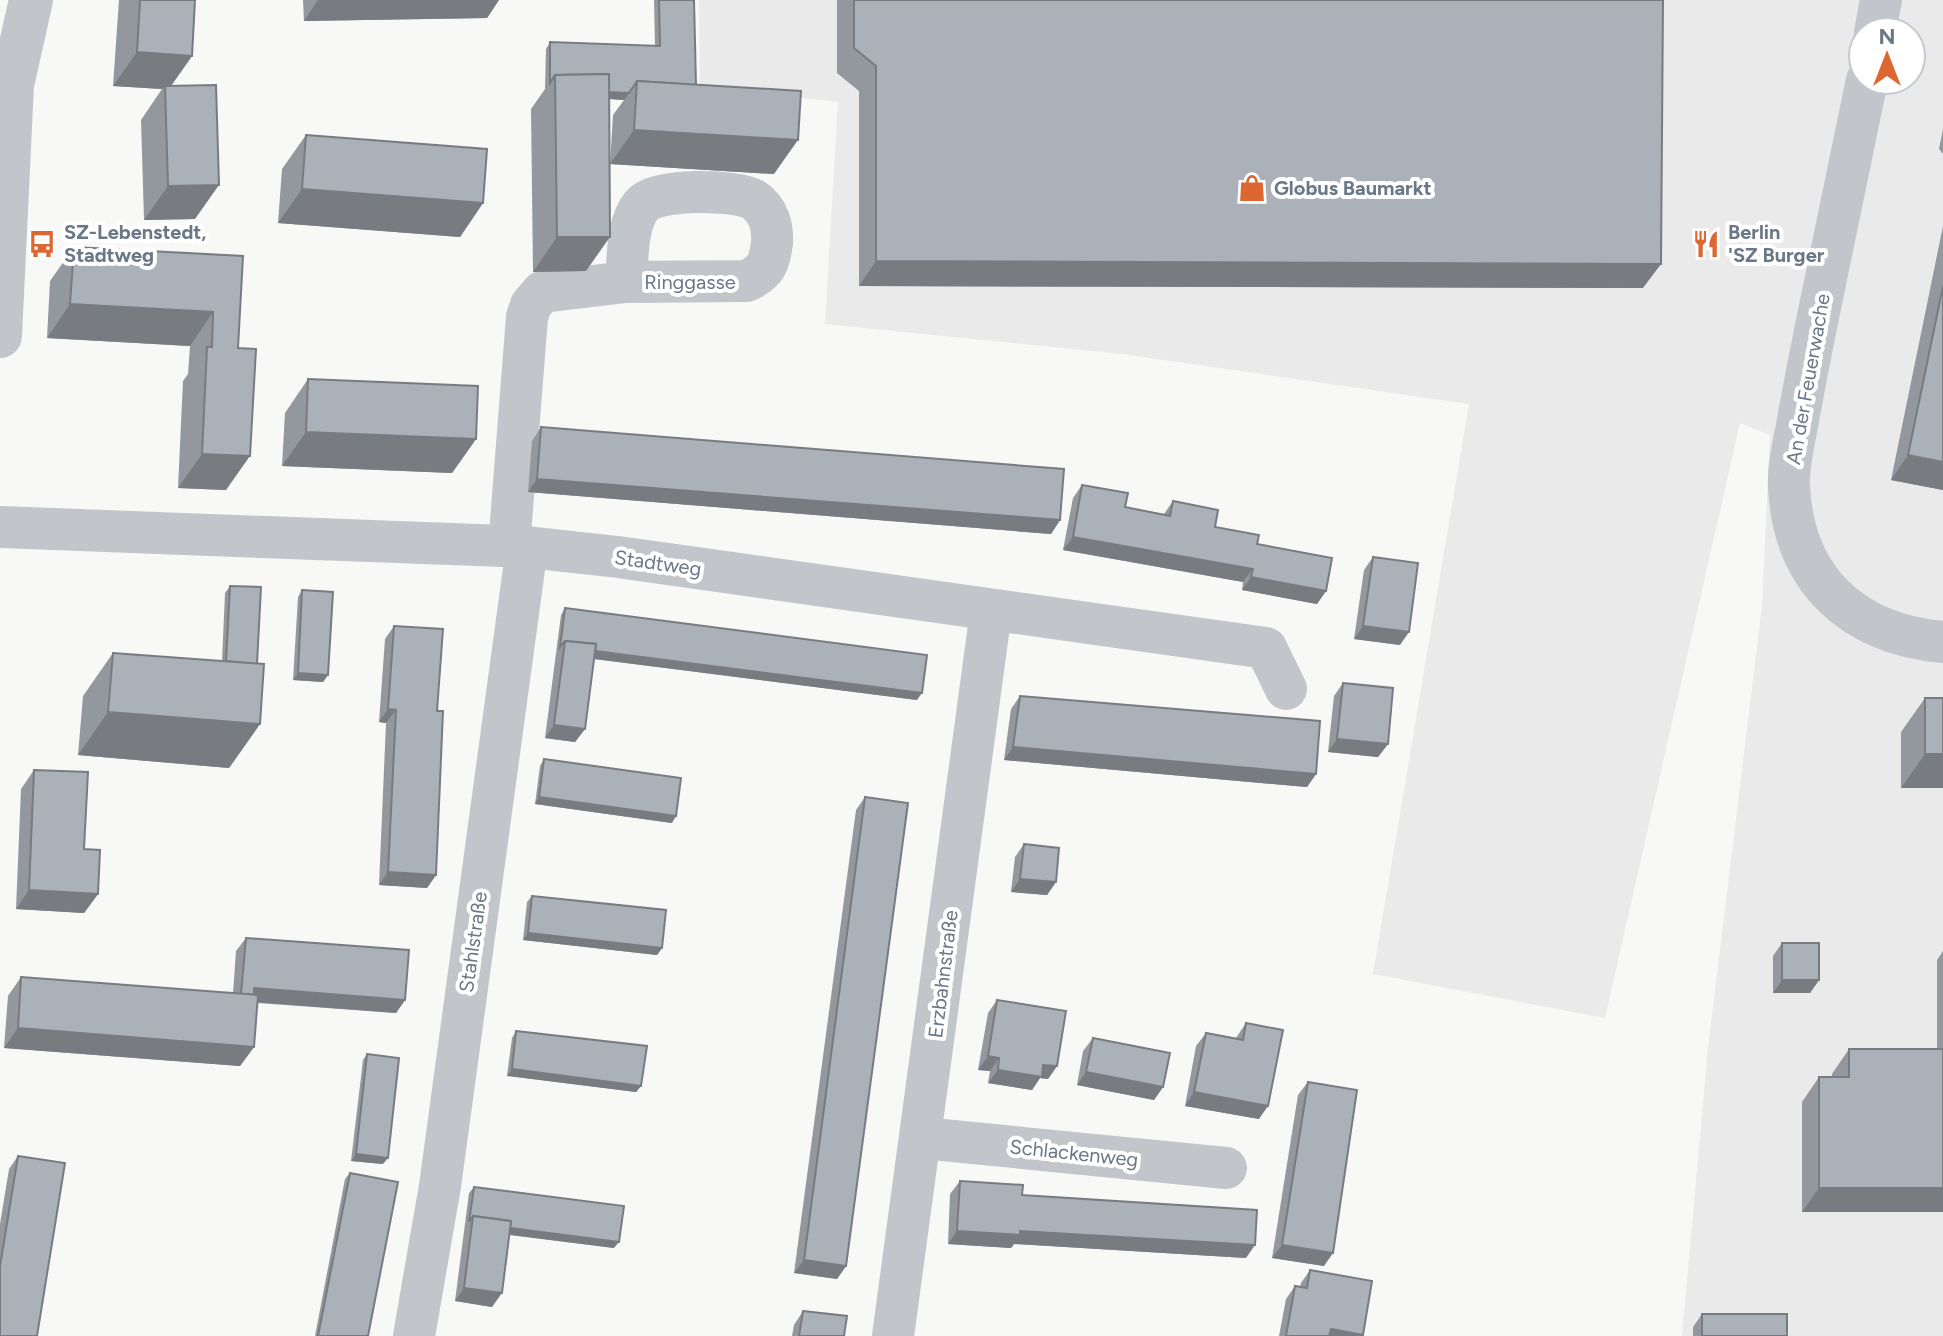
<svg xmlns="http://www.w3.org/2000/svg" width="1943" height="1336" font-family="Figtree,sans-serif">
<rect width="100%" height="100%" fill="#f8f9f6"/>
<path fill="#e9eae9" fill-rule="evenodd" d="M699 0H1943V1336H1682L1708 1048 1762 606 1770 435 1740 423 1605 1018 1373 974 1469 404 1122 354 825 324 838 102 700 87ZM1863 32H1911V80H1863Z"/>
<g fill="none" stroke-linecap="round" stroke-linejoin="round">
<g stroke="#c2c5c9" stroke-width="42">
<path d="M1875 32 1881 0"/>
<path d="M1867 80C1851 156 1836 231 1820 307 1812 346 1804 386 1797 426 1793 446 1788 467 1789 486 1793 579 1852 634 1943 642"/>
<path d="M0 527 527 547 618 557 1266 648 1286 689"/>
<path d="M509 547 527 317 531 305 542 292 626 282 747 281C766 271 769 265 772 243 773 228 769 210 754 200 736 189 656 188 642 205 626 224 628 259 626 282"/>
<path d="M922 1138 1226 1168"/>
<path d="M414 1336 440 1186 527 547"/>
<path d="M893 1336 991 611"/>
</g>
<path stroke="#c2c5c9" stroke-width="44" d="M0 336 12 85 31 0"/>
</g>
<g fill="#93989e">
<path d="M119 0H195L192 56 171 86 195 219 144 220 141 120 162 89 113 86Z"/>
<path d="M303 0H499L487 18 304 21Z"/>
<path d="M654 0H694L696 85 774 174 610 164 613 115 624 100 609 99 586 271 533 272 531 109 545 89 546 49 550 42 655 46Z"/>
<path d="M837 0H1663L1643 288 859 286V91L837 73Z"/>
<path d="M1943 129V154L1939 149Z"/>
<path d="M306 135 483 203 460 237 278 223 282 169Z"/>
<path d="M1943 226V490L1891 480Z"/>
<path d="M74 247 243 256 226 490 178 488 183 381 188 374 190 346 47 338 50 281Z"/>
<path d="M308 379 476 439 452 473 282 466 285 413Z"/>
<path d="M541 427 1060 520 1051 534 528 492 532 441Z"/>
<path d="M1082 485 1125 507 1164 514 1173 501 1215 527 1257 544 1326 591 1317 604 1242 590 1243 582 1063 550 1073 498Z"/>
<path d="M1373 557 1400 645 1354 639 1364 570Z"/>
<path d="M230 586 257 664 260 724 229 768 78 755 83 696 113 653 222 661 225 593Z"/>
<path d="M302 590 328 675 323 682 293 680 298 597Z"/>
<path d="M565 608 917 700 594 659 585 729 575 742 545 738 561 615Z"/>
<path d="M394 626 437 711 436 875 427 888 379 885 386 723 379 722 385 639Z"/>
<path d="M1343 683 1388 744 1378 757 1328 752 1334 696Z"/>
<path d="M1020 696 1316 774 1307 787 1004 760 1011 709Z"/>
<path d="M1925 698 1943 788H1901V732Z"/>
<path d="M544 759 672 823 535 804 540 766Z"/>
<path d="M34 770 84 849 98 894 84 913 16 909 21 789Z"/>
<path d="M865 797 846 1266 837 1279 794 1273 856 810Z"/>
<path d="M1024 844 1056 882 1047 895 1011 892 1015 857Z"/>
<path d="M532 896 662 948 657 955 523 940 527 902Z"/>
<path d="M246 938 405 1000 396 1013 257 1003 254 1047 240 1066 4 1048 8 996 21 977 233 993 236 951Z"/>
<path d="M1782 943 1819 980 1810 993H1773V956Z"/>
<path d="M1943 951V1212H1802V1102L1819 1077H1832V1074L1849 1049H1937V960Z"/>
<path d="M997 1000 1057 1066 1048 1079 1040 1078 1032 1090 988 1083 990 1071 978 1070 988 1013Z"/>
<path d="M1246 1023 1259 1119 1185 1106 1196 1046 1206 1033 1236 1038Z"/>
<path d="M516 1031 641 1086 636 1092 507 1076 512 1038Z"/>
<path d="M1093 1038 1163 1087 1154 1100 1077 1085 1083 1051Z"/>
<path d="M367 1054 383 1164 351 1161 363 1060Z"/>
<path d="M1308 1082 1324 1266 1272 1258 1298 1095Z"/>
<path d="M18 1156 0 1336V1224L9 1169Z"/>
<path d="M350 1173 368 1336H315L345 1179Z"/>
<path d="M960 1181 1022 1195 1246 1258 1014 1244 1011 1248 948 1244 950 1194Z"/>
<path d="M474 1187 614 1248 509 1235 492 1307 455 1301 469 1193Z"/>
<path d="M1310 1270 1363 1335 1362 1336H1279L1286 1299 1295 1286 1300 1287 1301 1283Z"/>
<path d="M803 1311 844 1336H792L794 1325Z"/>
<path d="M1702 1314 1787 1336H1693V1327Z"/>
</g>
<g fill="#787c81">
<path d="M318 0H499L487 18 304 21Z"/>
<path d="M137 52 192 56 168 90 165 86 162 89 113 86Z"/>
<path d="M555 88 629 93 624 100 556 95Z"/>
<path d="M634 130 798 140 774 174 610 164Z"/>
<path d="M219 185 195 219 144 220 168 186Z"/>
<path d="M302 189 483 203 460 237 278 223Z"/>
<path d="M557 237H610L586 271 533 272Z"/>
<path d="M876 261 1661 264 1643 288 859 286Z"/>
<path d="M70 304 213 312 190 346 47 338Z"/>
<path d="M306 432 476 439 452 473 282 466Z"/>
<path d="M202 454 250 456 226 490 178 488Z"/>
<path d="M1908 455 1943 462V490L1891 480Z"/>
<path d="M537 479 1060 520 1051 534 528 492Z"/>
<path d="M1073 537 1253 569 1243 582 1063 550Z"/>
<path d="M1251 577 1326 591 1317 604 1242 590Z"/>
<path d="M1363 626 1409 632 1400 645 1354 639Z"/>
<path d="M564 648 922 693 917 700 563 655Z"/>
<path d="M298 673 328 675 323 682 293 680Z"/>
<path d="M388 709 396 710 386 723 379 722Z"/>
<path d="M108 712 260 724 229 768 78 755Z"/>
<path d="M554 725 585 729 575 742 545 738Z"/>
<path d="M1337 739 1388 744 1378 757 1328 752Z"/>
<path d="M1013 747 1316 774 1307 787 1004 760Z"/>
<path d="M1925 754H1943V788H1901Z"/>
<path d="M539 797 676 816 672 823 535 804Z"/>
<path d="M388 872 436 875 427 888 379 885Z"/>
<path d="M1020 879 1056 882 1047 895 1011 892Z"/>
<path d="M29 890 98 894 84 913 16 909Z"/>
<path d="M528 933 662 948 657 955 523 940Z"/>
<path d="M1782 980H1819L1810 993H1773Z"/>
<path d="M254 988 405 1000 396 1013 253 1002Z"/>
<path d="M18 1028 254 1047 240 1066 4 1048Z"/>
<path d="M988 1056 999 1058 990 1071 978 1070Z"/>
<path d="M1043 1065 1057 1066 1048 1079 1040 1078 1032 1090 988 1083 998 1070Z"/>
<path d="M512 1069 641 1086 636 1092 507 1076Z"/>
<path d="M1086 1072 1163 1087 1154 1100 1077 1085Z"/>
<path d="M1194 1092 1268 1106 1259 1119 1185 1106Z"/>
<path d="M356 1154 388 1158 383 1164 351 1161Z"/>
<path d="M1819 1188H1943V1212H1802Z"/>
<path d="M473 1223 619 1242 614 1248 472 1230Z"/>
<path d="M957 1231H1020L1255 1245 1246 1258 1014 1244 1011 1248 948 1244Z"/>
<path d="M1282 1245 1333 1253 1324 1266 1272 1258Z"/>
<path d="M804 1260 846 1266 837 1279 794 1273Z"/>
<path d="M464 1288 502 1293 492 1307 455 1301Z"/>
<path d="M1331 1329 1363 1335 1362 1336H1326Z"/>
</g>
<g fill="#abb1b8" stroke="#787c81" stroke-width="2">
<path d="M140 0H195L192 56 137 52Z"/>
<path d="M659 0H694L696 85 637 81 629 93 609 92V74L555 75 550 83V42L660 46Z"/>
<path d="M854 0H1663L1661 264 876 261V66L854 48Z"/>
<path d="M609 74 610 237H557L555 75Z"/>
<path d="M637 81 801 91 798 140 634 130Z"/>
<path d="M216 85 219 185 168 186 165 86Z"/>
<path d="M306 135 487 149 483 203 302 189Z"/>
<path d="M74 247 243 256 238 348 256 349 250 456 202 454 207 347H212L213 312 70 304Z"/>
<path d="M1943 286V462L1908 455Z"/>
<path d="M308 379 478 386 476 439 306 432Z"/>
<path d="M541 427 1064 469 1060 520 537 479Z"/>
<path d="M1082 485 1128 493 1125 507 1170 516 1173 501 1218 510 1215 527 1259 535 1257 544 1332 558 1326 591 1251 577 1253 569 1073 537Z"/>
<path d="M1373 557 1418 563 1409 632 1363 626Z"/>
<path d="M230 586 261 587 257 664 226 661Z"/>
<path d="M302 590 333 592 328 675 298 673Z"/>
<path d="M565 608 927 655 922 693 595 651 596 644 565 641 560 647Z"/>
<path d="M394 626 443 629 437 711H443L436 875 388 872 396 710 388 709Z"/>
<path d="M565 641 596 644 585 729 554 725Z"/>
<path d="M113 653 264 664 260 724 108 712Z"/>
<path d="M1343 683 1393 688 1388 744 1337 739Z"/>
<path d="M1020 696 1320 721 1316 774 1013 747Z"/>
<rect x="1925" y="698" width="18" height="56"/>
<path d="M544 759 681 778 676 816 539 797Z"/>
<path d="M34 770 88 772 84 849 100 850 98 894 29 890Z"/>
<path d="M865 797 908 803 846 1266 804 1260Z"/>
<path d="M1024 844 1059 848 1056 882 1020 879Z"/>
<path d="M532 896 666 910 662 948 528 933Z"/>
<path d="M246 938 409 950 405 1000 254 988V995L241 994Z"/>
<rect x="1782" y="943" width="37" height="37"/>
<path d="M21 977 258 995 254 1047 18 1028Z"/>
<path d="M997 1000 1066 1011 1057 1066 1043 1065 1042 1077 998 1070 999 1058 988 1056Z"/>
<path d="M1246 1023 1283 1030 1268 1106 1194 1092 1206 1033 1243 1040Z"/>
<path d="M516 1031 647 1046 641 1086 512 1069Z"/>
<path d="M1093 1038 1170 1053 1163 1087 1086 1072Z"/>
<path d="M1849 1049H1943V1188H1819V1077H1849Z"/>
<path d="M367 1054 399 1058 388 1158 356 1154Z"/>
<path d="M1308 1082 1357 1090 1333 1253 1282 1245Z"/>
<path d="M18 1156 65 1163 37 1336H0V1266Z"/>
<path d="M350 1173 398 1182 368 1336H318Z"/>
<path d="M960 1181 1023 1185 1022 1195 1257 1210 1255 1245 1020 1231V1235L957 1231Z"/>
<path d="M474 1187 624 1206 619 1242 510 1228 511 1221 473 1216 469 1222Z"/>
<path d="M473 1216 511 1221 502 1293 464 1288Z"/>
<path d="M1310 1270 1372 1281 1363 1335 1331 1329 1329 1336H1286L1295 1286 1307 1288Z"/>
<path d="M803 1311 847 1316 844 1336H799Z"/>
<rect x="1702" y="1314" width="85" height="22"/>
</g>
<defs>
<g id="shop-bare" transform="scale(2.16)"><path d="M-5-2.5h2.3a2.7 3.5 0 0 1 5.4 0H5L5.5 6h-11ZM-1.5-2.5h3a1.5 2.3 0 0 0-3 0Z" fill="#dd6731" stroke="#fff" stroke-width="2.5" paint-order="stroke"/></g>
<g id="bus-bare" transform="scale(2.16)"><path d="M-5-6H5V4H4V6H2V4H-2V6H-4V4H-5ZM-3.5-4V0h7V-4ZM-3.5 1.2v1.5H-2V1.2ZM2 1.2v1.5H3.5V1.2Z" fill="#dd6731" stroke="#fff" stroke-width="2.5" paint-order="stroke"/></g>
<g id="restaurant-bare" transform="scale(2.16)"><path d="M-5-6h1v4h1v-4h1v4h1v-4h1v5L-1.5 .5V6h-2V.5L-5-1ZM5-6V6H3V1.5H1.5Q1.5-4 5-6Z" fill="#dd6731" stroke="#fff" stroke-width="2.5" paint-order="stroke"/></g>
</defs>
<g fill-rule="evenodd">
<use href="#shop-bare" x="1252" y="188"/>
<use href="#bus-bare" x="42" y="244"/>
<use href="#restaurant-bare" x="1706" y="244"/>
</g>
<g text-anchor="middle" stroke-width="8" stroke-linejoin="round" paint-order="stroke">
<g font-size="20" font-weight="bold" fill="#697786" stroke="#fff" text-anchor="start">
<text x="1274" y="195">Globus Baumarkt</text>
<text x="64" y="239">SZ-Lebenstedt,<tspan x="64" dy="23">Stadtweg</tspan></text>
<text x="1728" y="239">Berlin<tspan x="1728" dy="23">'SZ Burger</tspan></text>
</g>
<g font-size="20" fill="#697786" stroke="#fff">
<text x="690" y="289">Ringgasse</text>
<text transform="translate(1808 379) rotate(-80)" y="7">An der Feuerwache</text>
<text transform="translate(658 563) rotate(8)" y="7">Stadtweg</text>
<text transform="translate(473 942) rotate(-82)" y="7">Stahlstraße</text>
<text transform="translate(943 974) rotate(-83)" y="7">Erzbahnstraße</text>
<text transform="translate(1074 1153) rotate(6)" y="7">Schlackenweg</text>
</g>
</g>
<g transform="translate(1887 56)"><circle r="38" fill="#ffffff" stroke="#c3c9cf" stroke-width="2"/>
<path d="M0-6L14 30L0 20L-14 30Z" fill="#dd6731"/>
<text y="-12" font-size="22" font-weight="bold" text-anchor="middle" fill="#697786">N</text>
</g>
</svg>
